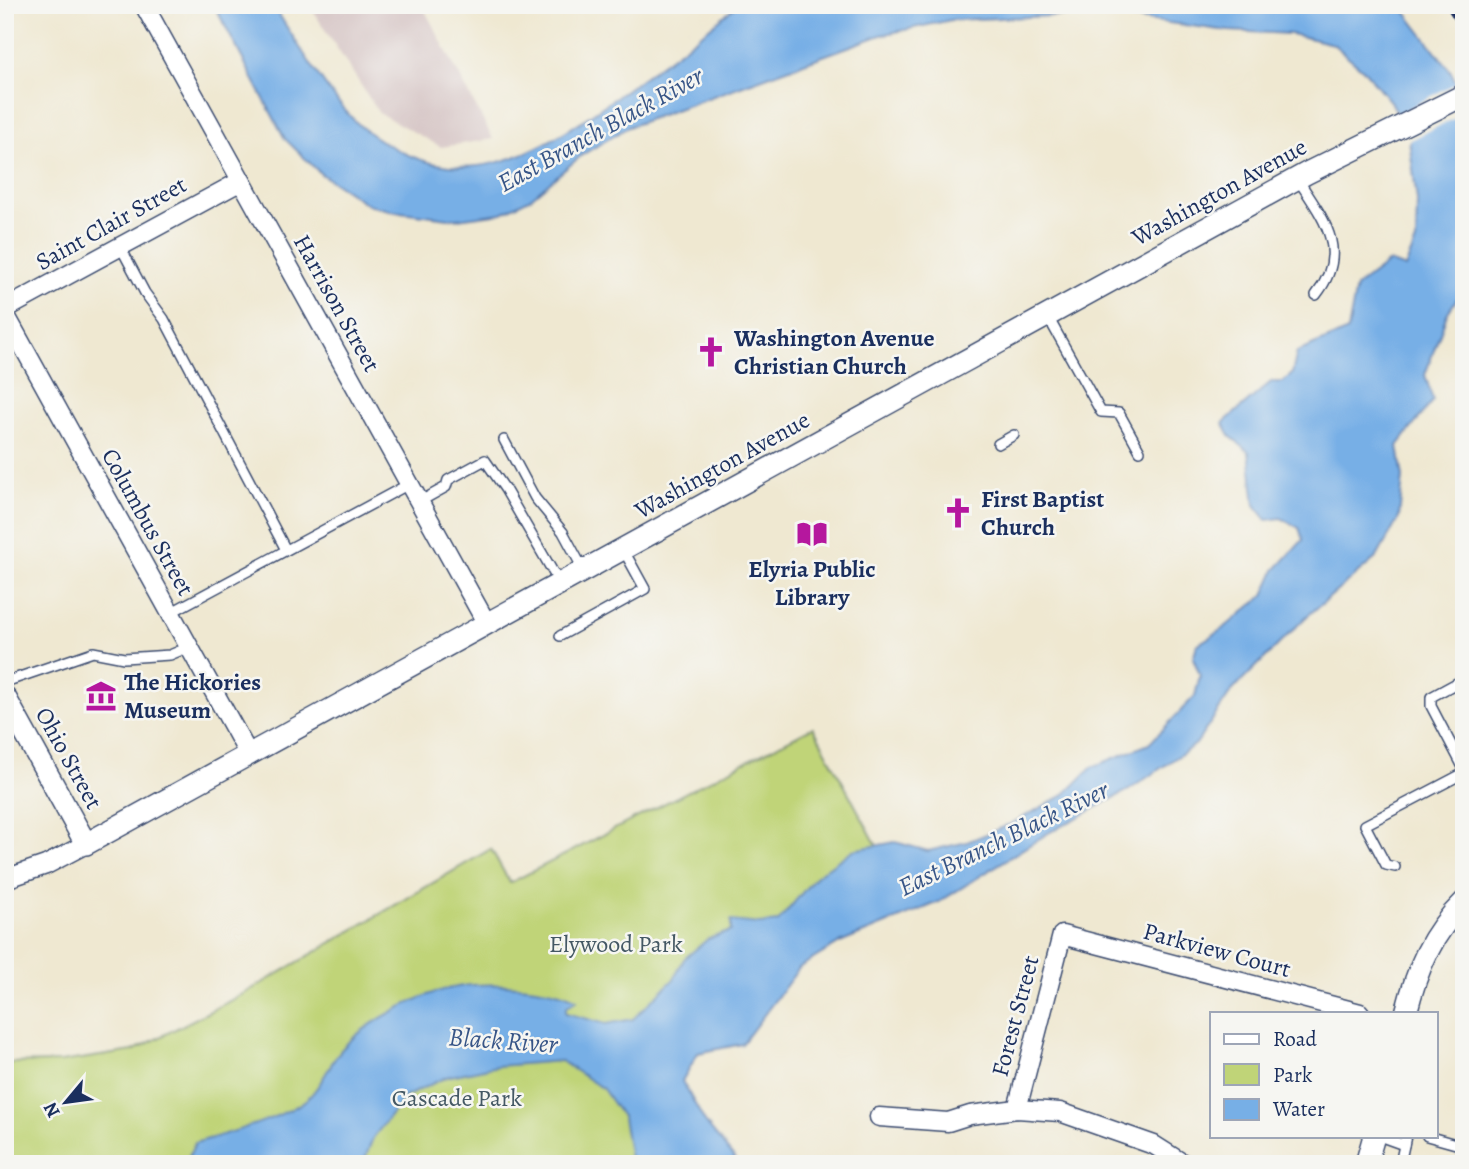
<svg xmlns="http://www.w3.org/2000/svg" width="1469" height="1169" font-family="Alegreya,serif">
<rect width="100%" height="100%" fill="#f6f6f2"/>
<filter id="ink" filterUnits="userSpaceOnUse"><feTurbulence type="fractalNoise" baseFrequency=".0143" numOctaves="2"/><feDisplacementMap in="SourceGraphic" scale="14" xChannelSelector="R" yChannelSelector="G"/><feConvolveMatrix kernelMatrix="1 2 1 2 8 2 1 2 1" color-interpolation-filters="sRGB"/></filter>
<filter id="wash" filterUnits="userSpaceOnUse"><feTurbulence type="fractalNoise" baseFrequency=".00686" numOctaves="4" result="noise"/><feDisplacementMap in="SourceGraphic" scale="28" xChannelSelector="R" yChannelSelector="G"/><feGaussianBlur stdDeviation="1.57" result="paint"/><feColorMatrix in="noise" values="0 0 0 0 0 0 0 0 0 0 0 0 0 0 0 0 0 1.4 0 .05"/><feComposite in="paint" operator="in"/></filter>
<g filter="url(#wash)">
<rect width="100%" height="100%" fill="#efe8d1"/>
<path fill="#d2bfc0" d="M309 5H422L493 139 441 147 379 113Z"/>
<path fill="#c0d478" stroke="#6e826b" stroke-width="2" d="M813 727 899 887 634 1062 686 1164H5V1063L61 1062 133 1051 245 993 491 849 510 883Z"/>
<path fill="#77afe6" stroke="#496fa2" stroke-width="2" d="M214 5H273C293 37 336 108 364 129 463 202 533 157 619 95 659 66 699 38 737 5H1400L1450 70 1464 98V288L1447 314 1425 375 1433 400 1398 446 1403 477 1399 518 1377 557 1305 618 1231 692 1196 744 1129 790 1050 832 939 902 840 943 800 967 742 1044 698 1053 682 1081 705 1122 739 1164H631L623 1118 603 1089 561 1061 498 1066 446 1077 405 1097 373 1138 363 1164H185L195 1143C225 1134 285 1118 308 1098 322 1086 329 1064 341 1050 364 1023 423 992 457 987 486 982 552 985 577 1000L566 1007V1013L606 1024 633 1019 674 979 684 959 708 939 731 931V921L760 924 778 922 816 876 853 850 895 842 928 851 967 842 1011 824 1064 795 1092 767 1149 744 1195 696 1200 675 1193 658 1197 645 1224 628 1264 595 1275 570 1303 540 1299 528 1281 518 1267 520 1255 505 1249 452 1230 436 1223 423 1271 382H1283L1292 374 1297 352 1348 331 1356 287 1389 262 1405 268 1416 241 1417 201 1409 139 1393 105 1366 72 1333 44 1291 34 1228 31 1102 14 951 20 881 35 628 127 582 155 531 198 502 213 457 219 392 211 367 204 321 174 285 139Z"/>
<path fill="#efe8d1" d="M1456 83 1464 98V114L1406 142 1394 116Z"/>
</g>
<g filter="url(#ink)">
<g fill="none" stroke-linecap="round" stroke-linejoin="round">
<g stroke="#3b4b6f" stroke-width="12">
<g id="service">
<path d="M1297 178C1323 218 1351 251 1316 295"/>
<path d="M120 246 145 293 164 319 286 550"/>
<path d="M1048 317 1101 412 1119 413 1140 451"/>
<path d="M504 440 535 498 563 532 583 569"/>
<path d="M998 444 1014 435"/>
<path d="M419 502 446 487 448 480 485 460 505 489 560 584"/>
<path d="M170 613 409 484"/>
<path d="M560 636 645 589 623 549"/>
<path d="M1464 679 1431 697V706L1464 769"/>
<path d="M5 682 93 652 124 658 170 655 189 647"/>
<path d="M1395 867 1386 865 1365 825 1464 773"/>
<path d="M1379 1136 1404 1145"/>
<path d="M1427 1136 1463 1146 1459 1164"/>
<path d="M1400 1164 1406 1136"/>
</g>
</g>
<g stroke="#3b4b6f" stroke-width="21">
<g id="minor">
<path d="M144 5 487 624"/>
<path d="M5 309 241 181"/>
<path d="M5 314 249 755"/>
<path d="M5 879 46 865 86 844"/>
<path d="M1017 1109 1062 935 1360 1013"/>
<path d="M879 1117 948 1122 970 1115 1017 1109 1060 1112 1154 1145 1184 1164"/>
</g>
</g>
<g stroke="#3b4b6f" stroke-width="24">
<g id="tertiary">
<path d="M5 697 86 844 1307 173 1464 95"/>
<path d="M1406 1013C1417 969 1431 934 1464 902"/>
<path d="M1366 1164 1374 1136"/>
</g>
</g>
<use href="#service" stroke="#fff" stroke-width="9"/>
<use href="#minor" stroke="#fff" stroke-width="18"/>
<use href="#tertiary" stroke="#fff" stroke-width="21"/>
<path stroke="#1b2f5e" stroke-width="4.5" d="M1447 5 1464 31"/>
</g>
</g>
<defs>
<g id="church-bare" transform="scale(2.415)"><path d="M-1.2-6h2.4v3.5h3.3v2.4h-3.3V6h-2.4V-.1h-3.3v-2.4h3.3Z" fill="#b5179e" stroke="#f6f6f2" stroke-width="2.5" paint-order="stroke"/></g>
<g id="library-bare" transform="scale(2.415)"><path d="M-6-4Q-3-5.5-.7-3.5V5Q-3 3-6 4ZM6-4Q3-5.5 .7-3.5V5Q3 3 6 4Z" fill="#b5179e" stroke="#f6f6f2" stroke-width="2.5" paint-order="stroke"/></g>
<g id="museum-bare" transform="scale(2.415)"><path d="M0-6L6-3V-2H-6V-3ZM-5-1h2V3h-2ZM-1-1h2V3h-2ZM3-1h2V3H3ZM-6 4H6V6H-6Z" fill="#b5179e" stroke="#f6f6f2" stroke-width="2.5" paint-order="stroke"/></g>
</defs>
<g fill-rule="evenodd">
<use href="#church-bare" x="711" y="352"/>
<use href="#church-bare" x="958" y="513"/>
<use href="#library-bare" x="812" y="534"/>
<use href="#museum-bare" x="101" y="696"/>
</g>
<g text-anchor="middle" stroke-width="5" stroke-linejoin="round" paint-order="stroke">
<g font-size="24" fill="#1b2f5e" stroke="#f6f6f2">
<text transform="translate(1219 192) rotate(-29)" y="8">Washington Avenue</text>
<text transform="translate(111 223) rotate(-29)" y="8">Saint Clair Street</text>
<text transform="translate(337 303) rotate(61)" y="8">Harrison Street</text>
<text transform="translate(722 465) rotate(-29)" y="8">Washington Avenue</text>
<text transform="translate(148 522) rotate(61)" y="8">Columbus Street</text>
<text transform="translate(69 758) rotate(61)" y="8">Ohio Street</text>
<text transform="translate(1217 950) rotate(15)" y="8">Parkview Court</text>
<text transform="translate(1015 1016) rotate(-75)" y="8">Forest Street</text>
</g>
<g font-size="24" font-weight="bold" fill="#1b2f5e" stroke="#f6f6f2" text-anchor="start">
<text x="734" y="346">Washington Avenue<tspan x="734" dy="28">Christian Church</tspan></text>
<text x="981" y="507">First Baptist<tspan x="981" dy="28">Church</tspan></text>
<text x="812" y="577" text-anchor="middle">Elyria Public<tspan x="812" dy="28">Library</tspan></text>
<text x="124" y="690">The Hickories<tspan x="124" dy="28">Museum</tspan></text>
</g>
<g font-size="24" fill="#445864" stroke="#f6f6f2">
<text x="616" y="952">Elywood Park</text>
<text x="457" y="1106">Cascade Park</text>
</g>
<g font-size="26" font-style="italic" fill="#375587" stroke="#f6f6f2">
<text transform="translate(600 129) rotate(-29)" y="9">East Branch Black River</text>
<text transform="translate(1003 838) rotate(-26)" y="9">East Branch Black River</text>
<text transform="translate(503 1040) rotate(4)" y="9">Black River</text>
</g>
</g>
<rect width="1469" height="1169" fill="none" stroke="#f6f6f2" stroke-width="28"/>
<rect x="1210" y="1012" width="228" height="126" fill="#f6f6f2" stroke="#9ea6b7" stroke-width="2"/>
<rect x="1224" y="1034" width="35" height="10" fill="#ffffff" stroke="#9ea6b7" stroke-width="2"/>
<text x="1273" y="1046" font-size="21" fill="#1b2f5e">Road</text>
<rect x="1224" y="1064" width="35" height="21" fill="#c0d478" stroke="#9ea6b7" stroke-width="2"/>
<text x="1273" y="1082" font-size="21" fill="#1b2f5e">Park</text>
<rect x="1224" y="1099" width="35" height="21" fill="#77afe6" stroke="#9ea6b7" stroke-width="2"/>
<text x="1273" y="1116" font-size="21" fill="#1b2f5e">Water</text>
<g transform="translate(66 1102) rotate(241)" stroke="#f6f6f2" stroke-width="5" paint-order="stroke">
<path d="M0-5L12 26L0 18L-12 26Z" fill="#1b2f5e"/>
<text y="-10" font-size="19" font-weight="bold" text-anchor="middle" fill="#1b2f5e">N</text>
</g>
</svg>
